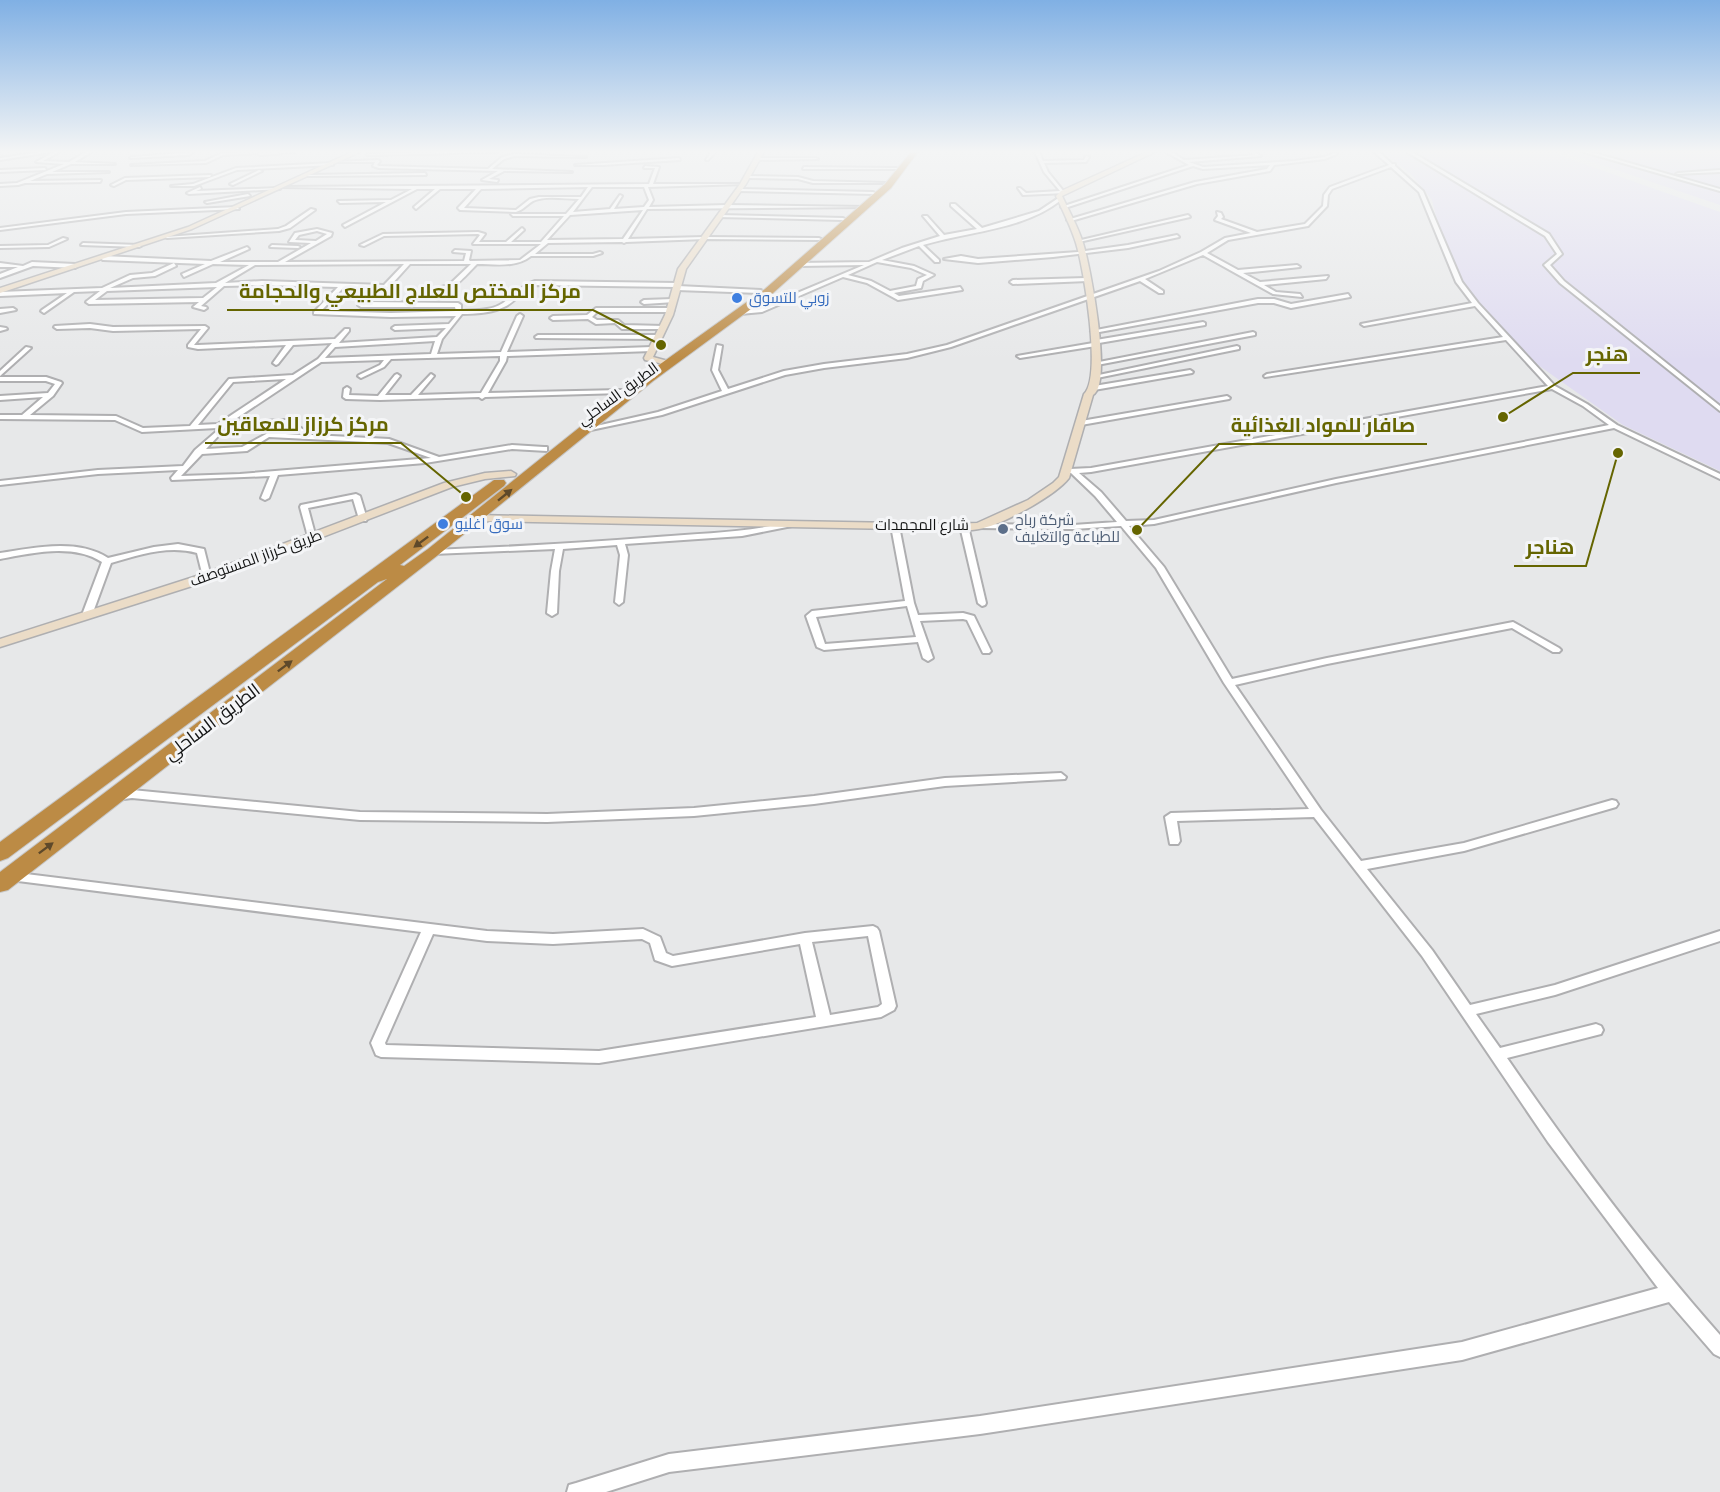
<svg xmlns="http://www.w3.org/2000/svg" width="1720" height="1492" font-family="Signika,Cairo,sans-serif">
<rect width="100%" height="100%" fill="#e7e8e9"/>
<g fill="#dfdbf1">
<path d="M1383 152H1550L1720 212V471L1623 425 1538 365 1461 283 1439 228 1432 200 1412 175Z"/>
<path d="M1563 152H1720V205Z"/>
</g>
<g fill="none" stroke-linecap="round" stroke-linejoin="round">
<g stroke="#afafb1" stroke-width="4">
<g id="street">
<path d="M40 152H51L0 160V158Z"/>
<path d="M54 152H59L43 161 69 162 86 152H91L75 162 115 164H71L52 172H109L47 174 30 181 101 180 100 182 25 183 18 185 0 186V184L17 183 64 164 36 162Z"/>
<path d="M194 152 188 155 130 158 132 157Z"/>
<path d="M294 152 260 155 258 153 223 155 206 163 131 165 205 161 222 153Z"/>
<path d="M439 152H498L367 155 369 154Z"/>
<path d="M711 152H715L708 160H706Z"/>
<path d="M1035 152H1039L1043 161 1084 160 1086 156 1089 157 1086 162 1044 163 1048 172 1065 193 1023 195 1018 188H1020L1026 193 1060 191 1044 172Z"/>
<path d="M1166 152H1171L1184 160 1255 155 1250 152H1255L1261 156 1189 162 1203 167 1294 161 1324 157 1335 153 1337 154 1325 159 1274 165 1270 171 1197 184 1071 221 1067 220 1195 182 1267 169 1270 165 1203 169 1193 166 1065 208 1061 207 1189 165Z"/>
<path d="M1374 152H1379L1392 164H1395V166L1423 191 1462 282 1478 303 1555 386 1587 404 1617 425 1720 474V479L1614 428 1336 483 1154 524 1129 526 1164 567 1232 679 1327 658 1513 622 1559 648 1561 650 1559 652H1553L1512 628 1327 664 1235 685 1321 810 1361 861 1464 843 1612 800 1616 801 1618 804 1616 807 1464 851 1367 869 1432 950 1470 1005 1555 985 1720 931V941L1555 995 1476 1014 1500 1048 1596 1024 1601 1026 1603 1030 1601 1034 1507 1058C1573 1154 1643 1248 1720 1335V1357L1714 1354 1669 1302 1462 1360 980 1434 669 1472 606 1492H567L569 1485 576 1483 669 1454 980 1416 1462 1342 1658 1288 1548 1142 1422 956 1314 817 1177 821 1180 841 1178 844H1170L1165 817 1171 813 1309 809 1224 683 1156 568 1121 526 1073 529 979 528 975 526 979 524 1073 525 1117 522 1095 496 1071 473H1067V469H1070L1091 468 1548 386 1506 340 1265 377 1264 376 1267 374 1503 337 1475 306 1364 326 1361 324 1472 303 1456 282 1419 192 1391 167 1332 189 1328 195 1327 206 1308 226 1228 240 1207 253 1238 270 1297 265 1300 267 1243 273 1260 282 1328 276 1326 279 1264 285 1276 292 1300 294 1302 297 1273 294 1203 255 1145 279 1163 291V293H1159L1140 281 951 347 907 358 824 368 785 375 662 415 586 431 583 429 658 412 722 391 712 370 717 345 722 346 718 370 728 389 784 371 824 364 907 354 947 345 1159 271 1201 252 1225 238 1251 233 1215 220 1218 216 1217 212 1221 213 1223 217 1221 219 1257 232 1305 224 1323 206 1324 195 1330 187 1389 165ZM1552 389 1583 406 1609 425 1336 479 1154 520 1126 521 1101 492 1079 473 1091 472Z"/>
<path d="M1407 152H1412L1549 234 1562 254 1550 265 1564 281 1720 406V411L1560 283 1544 265 1557 254 1545 236Z"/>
<path d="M1584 152H1591L1720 189V191Z"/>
<path d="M514 154 586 157 514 156 504 159 492 169 572 172 504 171 489 179 498 180 497 182 482 180 498 171 379 168 373 166 375 162H335L378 160 380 161 377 165 379 166 488 169 502 157Z"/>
<path d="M679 158 680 160 603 165H575Z"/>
<path d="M756 158H816L818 159 755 160Z"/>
<path d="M332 163 333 165 237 170 194 186H171L193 184 236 168Z"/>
<path d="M645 166 659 167 653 184H745L648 187 653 200 649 207 727 205 867 207 647 209 628 239 704 237 819 238 821 239 819 240 705 239 626 242 624 243 622 242 548 243 535 254H593L600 252 602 253 593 256H531C516 268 495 264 477 264 463 278 448 299 426 291L449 285 471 264H410L391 285 368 302 458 303 461 305V311C474 310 492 311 503 303 514 295 522 285 535 281L677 283 680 285 678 286 761 290 759 293 677 290 674 288 676 287 535 285C523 288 516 302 504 307 492 313 475 314 462 314L442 339 437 354 501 352 517 316 520 314 523 316 507 352 652 347 655 349 652 351 507 356 506 361 488 393 621 390 624 392 623 393 485 397 482 399 479 397 380 400 346 399 343 397 344 389 347 387 350 389 349 395 378 396 395 375 397 374 400 376 385 395H411L431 374 434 376 418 395 481 393 500 361V356L391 359 384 367 361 378 358 376 359 375 380 365 384 360 321 362 231 422 288 420 312 435 389 439 439 457 512 445 544 447H547V451L512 449 425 463 278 475 269 498 265 500 261 498 270 476 172 480 171 478 178 470 98 474 0 485V481L98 470 183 466 195 450 217 431V428L142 432 115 420 0 419V415H22L43 397 0 400V396L48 393 55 384 46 381H0V377H46L61 382 62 383 53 396 30 415 116 416 143 428 190 426 229 379 293 375 318 359 332 343 293 345 278 364 276 365 273 363 286 345 198 349 188 347V345L201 329 113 331 90 328 57 329 54 327 55 326 90 324 113 327 205 326 208 328 194 345H198L335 339 345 329H349V331L339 343 437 337 446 328 395 330 392 328 395 326 449 324 456 316 391 317 314 314V312L338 287 262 285 224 286 201 306 206 307 207 308 204 310 193 307 199 302 89 304 86 302 87 301 100 291 74 292 44 313 41 311 42 310 67 293 0 296V292L102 288 130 275 152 273 174 263 176 266 155 276 133 278 110 288 216 283 249 265 213 264 184 277 182 274 205 264 103 260 100 258 103 256 211 261 247 247 249 249 220 262H278L311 243 289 242 295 233 317 229 332 233 331 236 285 262 464 261 466 253 453 252 455 250 471 251 469 260 470 261 520 260 541 244H473L480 235 478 234 384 236 364 246 360 245 383 234 478 232 485 234 479 242H506L522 228 524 230 511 242H541L564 216H513L511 214H566L579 199C564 199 546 195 533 201 526 205 523 210 516 212L460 210 458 208 476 189H440L416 209 414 207 435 189H417L345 227 343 225 386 202 340 203 338 201 391 200 412 189 282 187 649 184 655 168H644ZM588 187 581 197H539L530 199 516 210 464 208 481 189ZM592 187H644L649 200 644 207 614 209 622 196 620 195 610 209 573 212ZM643 210 623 239 547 240 570 215ZM317 231 327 234 316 241 295 240 299 235ZM404 264 384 285 262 281 225 283 255 265ZM217 287 203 298 95 300 107 291ZM344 287 380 288 360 303 358 305 361 307H455L456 311 391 313 321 311ZM435 341 431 354 325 358 335 347ZM286 379 218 424 198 425 233 382ZM287 424 302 435 268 433 242 447 206 449 222 432 225 426ZM269 437 388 443 431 458 240 474 181 476 202 454 247 451Z"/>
<path d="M804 167 896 168 898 169H803Z"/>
<path d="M45 168 46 170 0 172V170Z"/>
<path d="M259 170 262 171 233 185 230 184Z"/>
<path d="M1720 170V172L1676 174 1678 173Z"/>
<path d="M425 173 426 175 306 176 308 175Z"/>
<path d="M211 175 210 177 126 180 114 186 111 185 125 178Z"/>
<path d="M747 176 798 177 813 181 886 183H813L798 179 746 178Z"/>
<path d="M200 187 201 189 196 191 278 188 280 189 189 194 187 193Z"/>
<path d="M739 189 873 192 875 193 873 194 737 191Z"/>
<path d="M248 194 250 196 207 203 205 202Z"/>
<path d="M1057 199 1061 200C1024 230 968 231 923 245L939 260V262H935L919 246 882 260 914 266 934 275 923 281 921 288 894 293 899 296 960 287 962 290 898 300 867 283 843 277 762 312 740 314 737 312 740 310 759 309 864 265 799 266 797 263 869 262 902 248 940 236 923 216H927L944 235 977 229 951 206V204H955L982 228 1039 211ZM877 262 911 268 927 275 918 279 916 286 890 291 871 281 848 275Z"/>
<path d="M237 207 239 209 126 214 0 230V228L126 212Z"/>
<path d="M311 209 315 210 290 228 279 231 167 238 165 237 278 229 286 226Z"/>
<path d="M719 215 843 218 845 219 843 220 717 217Z"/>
<path d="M1188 215 1190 217 1079 242 1077 241Z"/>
<path d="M1177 235 1179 237 1128 248 1053 257 978 263 944 259 961 256 978 259 1078 252 1128 245Z"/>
<path d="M63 238 67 239 49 247 0 248V246L48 245Z"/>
<path d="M83 243 139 245 141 246 139 247 81 245Z"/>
<path d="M272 245 298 246 300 247 298 248 270 247Z"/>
<path d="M32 262 75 264 78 266 75 268 33 266 0 278V274L18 267H0V263L23 266Z"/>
<path d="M1086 278 1088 281 1013 284 1010 282 1013 280Z"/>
<path d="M1348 294 1350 297 1291 308 1274 303H1258L1094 333 1091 331 1258 299H1274L1291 304Z"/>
<path d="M673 299 676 301 675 302 644 304 641 302 644 300Z"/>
<path d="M596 308H671L674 310 671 312H597L592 317 597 320H618L624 325 664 326 665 327 662 329H622L615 323 596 324 588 319 553 320 550 318 553 316 587 315Z"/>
<path d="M0 309 13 308 16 310 0 313Z"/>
<path d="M1203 322 1205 323V325L1099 343 1096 346 1020 358 1017 356 1093 343 1096 340Z"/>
<path d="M0 327 6 328 7 329 0 331Z"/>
<path d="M1253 332 1255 333V335L1097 365 1094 363Z"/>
<path d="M538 335H657L660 337 657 339 536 338 535 337Z"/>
<path d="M1237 346 1239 347V349L1097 378 1094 376Z"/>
<path d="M26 347 31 348 0 376V371Z"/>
<path d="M1190 370 1193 372 1192 373 1094 390 1091 388 1094 386Z"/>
<path d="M1227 396 1230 398 1229 399 1081 425 1078 423 1081 421Z"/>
<path d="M356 494 360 496 367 519 366 521H363L359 519 353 499 308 508 316 538 315 540H309L300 507 301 505Z"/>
<path d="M789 522H792V526L742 536 625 544 628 555 623 602 619 605 615 602 620 555 617 545 563 549 559 571 557 613 552 616 547 613 551 571 555 549 433 554 429 552 433 550C508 547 583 543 657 537 702 533 746 533 789 522Z"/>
<path d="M892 524H895L899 526 914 603 918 615 963 613 974 616 991 651 989 653H983L967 620 963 619 920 621 933 658 928 661 923 658 918 642 824 650 817 647 806 616 812 611 905 601 891 526ZM907 606 916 637 825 644 816 617Z"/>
<path d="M961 524H964L968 526 986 603 985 605 982 606 978 603 960 526Z"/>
<path d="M178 544 204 549 211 577 210 579H204L203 577 197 553C168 545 139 555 111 563L92 615 87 618 82 615 102 562C73 543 32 553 0 559V553C34 548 77 538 108 558L154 547Z"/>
<path d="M1061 773 1066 777 1065 779 945 786 814 804 694 816 547 822 360 820 132 798 116 800 110 796 116 792 132 790 360 812 547 814 694 808 814 796 945 778Z"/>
<path d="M10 872 487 931 553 934 643 929 660 937 666 953 673 956 805 933 873 926 877 928 879 931 896 1006 894 1010 881 1017 599 1063 381 1057 376 1055 371 1043 421 932 10 880 6 879 4 876 6 873ZM433 934 487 941 553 944 642 939 650 943 655 960 672 966 800 944 816 1017 599 1051 386 1045 385 1043ZM868 936 882 1004 878 1007 830 1015 812 942Z"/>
</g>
</g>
<g stroke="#afafb1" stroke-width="3">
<g id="secondary">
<path d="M352 152H360L192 229 0 293V288L188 227Z"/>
<path d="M758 152H764L746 184 686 269 673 315 653 357 668 361 664 364 645 360 644 358 665 315 678 269 740 184Z"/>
<path d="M1147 152H1155L1062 196C1069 211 1078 227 1083 243 1090 265 1113 384 1093 395L1069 478C1056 495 1001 526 979 529 970 531 960 530 951 530L476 521 470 518 476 515 951 524 977 523 1028 500 1053 483 1059 477 1084 394C1102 377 1084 269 1076 243 1071 227 1063 211 1056 196L1061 191Z"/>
<path d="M511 471 516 474 515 476 485 479 452 487 211 580 0 647V639L203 574 444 483 485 473Z"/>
</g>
</g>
<g stroke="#c6c6c6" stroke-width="2">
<path id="highway" d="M911 152H918L891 188 773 293 653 381 438 555 8 890 0 892V872L387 579 378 582 8 858 0 861V842L494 480H504L506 483 504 486 400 565 404 566 428 549 645 375 765 289 885 184Z"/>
</g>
<use href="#street" fill="#fff" fill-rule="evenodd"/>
<use href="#secondary" fill="#ebdcc7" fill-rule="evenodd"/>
<use href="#highway" fill="#bc8b45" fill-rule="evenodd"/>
</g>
<defs><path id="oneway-solid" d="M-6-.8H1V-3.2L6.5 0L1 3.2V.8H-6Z" transform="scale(1.5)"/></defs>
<g fill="#5e492a">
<use href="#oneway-solid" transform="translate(505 495) rotate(-39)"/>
<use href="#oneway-solid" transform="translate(421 542) rotate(143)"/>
<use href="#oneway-solid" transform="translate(285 666) rotate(-37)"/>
<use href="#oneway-solid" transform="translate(46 848) rotate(-37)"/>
</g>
<linearGradient id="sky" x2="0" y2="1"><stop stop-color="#80b0e4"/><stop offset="0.42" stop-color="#f4f5f5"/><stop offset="1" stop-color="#f4f5f5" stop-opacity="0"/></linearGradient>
<rect width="1720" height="361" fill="url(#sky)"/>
<g fill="#3f7fe0" stroke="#f4f5f7" stroke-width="2">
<circle cx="737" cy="298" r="6"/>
<circle cx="443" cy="524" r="6"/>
</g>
<circle fill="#5c6f8a" stroke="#f4f5f7" stroke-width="2" cx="1003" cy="529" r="6"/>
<g text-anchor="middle" stroke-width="6" stroke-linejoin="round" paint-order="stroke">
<g font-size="15" fill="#366cbe" stroke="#f4f5f7" text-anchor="start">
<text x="749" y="303">زوبي للتسوق</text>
<text x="455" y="529">سوق اغليو</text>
</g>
<g font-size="15" fill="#121313" stroke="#f4f5f7">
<text transform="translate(618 394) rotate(-36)" y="5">الطريق الساحلي</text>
<text x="922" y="530">شارع المجمدات</text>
<text transform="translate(256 558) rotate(-20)" y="5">طريق كرزاز المستوصف</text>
</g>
<g font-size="15" fill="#4e5e75" stroke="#f4f5f7" text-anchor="start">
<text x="1015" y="525">شركة رباح<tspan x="1015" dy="17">للطباعة والتغليف</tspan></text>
</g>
<g font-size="18" fill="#121313" stroke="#f4f5f7">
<text transform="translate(212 722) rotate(-37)" y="6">الطريق الساحلي</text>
</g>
</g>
<path fill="none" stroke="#656500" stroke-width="2" d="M661 345L593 310H227M1503 417L1573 373H1640M466 497L401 443H205M1137 530L1219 444H1427M1618 453L1586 566H1514"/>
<g fill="#656500" stroke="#f4f5f7" stroke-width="2">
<circle cx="661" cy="345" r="6"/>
<circle cx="1503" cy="417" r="6"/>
<circle cx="466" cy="497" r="6"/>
<circle cx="1137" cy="530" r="6"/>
<circle cx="1618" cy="453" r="6"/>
</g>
<g font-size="20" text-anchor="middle" font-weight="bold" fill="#656500" stroke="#f4f5f7" stroke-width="6" stroke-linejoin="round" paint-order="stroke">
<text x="410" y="298">مركز المختص للعلاج الطبيعي والحجامة</text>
<text x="1607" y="361">هنجر</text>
<text x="303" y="431">مركز كرزاز للمعاقين</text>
<text x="1323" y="432">صافار للمواد الغذائية</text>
<text x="1550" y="554">هناجر</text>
</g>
</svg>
